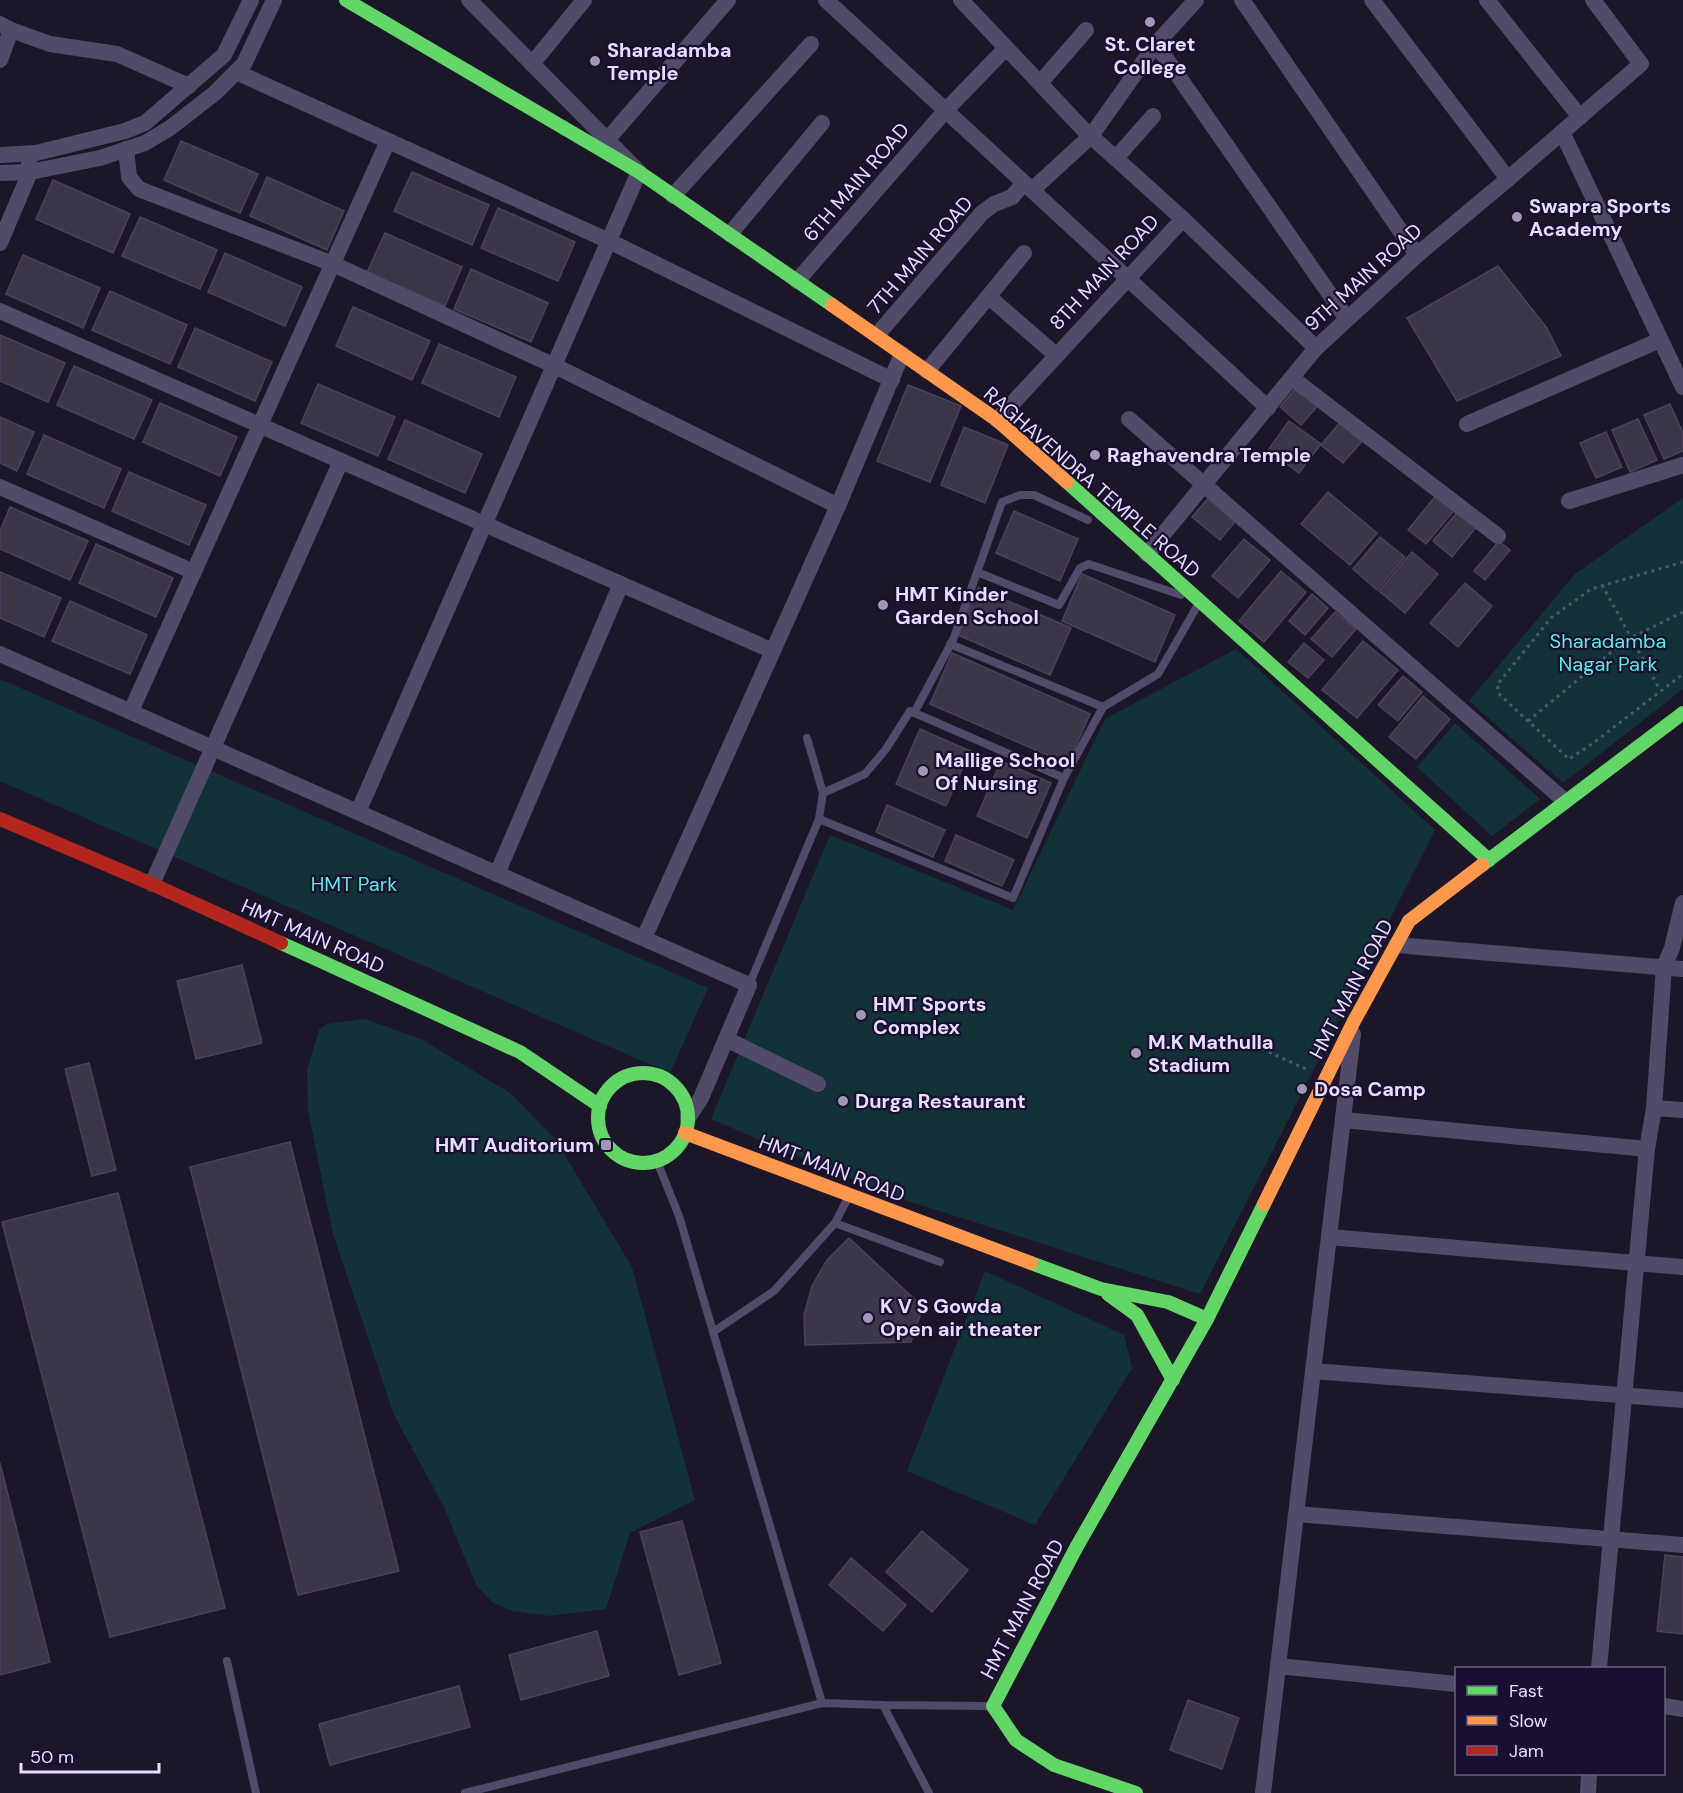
<svg xmlns="http://www.w3.org/2000/svg" width="1683" height="1793" font-family="'DM Sans',sans-serif">
<rect width="100%" height="100%" fill="#1c1728"/>
<g fill="#123238">
<path d="M1683 498V689L1563 783 1469 701 1575 574Z"/>
<path d="M1236 649 1435 830 1200 1294 889 1195 711 1119 830 835 1013 910 1105 719Z"/>
<path d="M0 679 708 988 670 1073 0 781Z"/>
<path d="M1455 723 1540 799 1492 836 1417 767Z"/>
<path d="M365 1019 421 1039 510 1093 555 1139 632 1267 695 1500 630 1533 606 1609 550 1616 513 1611 493 1603 476 1585 444 1507 394 1415 333 1234 308 1110 307 1070 319 1030 327 1024Z"/>
<path d="M985 1271 1124 1335 1132 1368 1035 1525 907 1471Z"/>
</g>
<g fill="#3c3649" stroke="#4a425b" stroke-width="1.5">
<path d="M181 141 258 174 240 213 164 180Z"/>
<path d="M412 172 489 205 472 245 394 211Z"/>
<path d="M267 177 344 211 327 250 250 216Z"/>
<path d="M53 180 130 214 113 253 36 219Z"/>
<path d="M498 208 575 242 558 281 481 248Z"/>
<path d="M140 217 217 250 200 289 122 256Z"/>
<path d="M385 233 462 267 445 306 367 272Z"/>
<path d="M225 253 302 287 285 326 208 292Z"/>
<path d="M23 255 100 288 83 328 6 294Z"/>
<path d="M1498 266 1546 327 1561 356 1457 401 1407 318Z"/>
<path d="M471 269 548 303 531 342 454 309Z"/>
<path d="M110 291 187 325 170 364 92 330Z"/>
<path d="M353 307 430 341 412 380 336 346Z"/>
<path d="M195 328 272 362 255 401 178 367Z"/>
<path d="M0 335 65 363 48 402 0 381Z"/>
<path d="M439 344 516 377 499 417 422 383Z"/>
<path d="M74 366 152 400 134 439 57 405Z"/>
<path d="M318 384 395 417 378 456 301 423Z"/>
<path d="M908 385 961 406 930 482 877 461Z"/>
<path d="M1298 385 1320 403 1301 425 1280 407Z"/>
<path d="M160 403 237 437 220 476 143 442Z"/>
<path d="M1670 404 1683 433V451L1664 459 1644 415Z"/>
<path d="M0 417 34 432 17 471 0 463Z"/>
<path d="M1638 419 1657 460 1630 472 1612 430Z"/>
<path d="M405 420 482 454 465 493 388 459Z"/>
<path d="M1342 420 1364 439 1343 463 1321 445Z"/>
<path d="M1289 421 1321 444 1299 473 1268 450Z"/>
<path d="M964 427 1008 445 985 503 941 485Z"/>
<path d="M1606 432 1622 467 1596 478 1580 443Z"/>
<path d="M44 435 121 469 104 508 27 474Z"/>
<path d="M129 472 206 505 189 545 112 511Z"/>
<path d="M1328 492 1377 533 1350 565 1301 524Z"/>
<path d="M1438 493 1456 508 1426 544 1408 530Z"/>
<path d="M1210 496 1237 519 1220 540 1192 517Z"/>
<path d="M10 507 88 541 70 580 0 549V531Z"/>
<path d="M1459 510 1478 525 1452 557 1433 541Z"/>
<path d="M1014 511 1078 539 1060 581 996 553Z"/>
<path d="M1380 537 1405 557 1377 590 1353 569Z"/>
<path d="M1244 539 1270 560 1238 598 1212 576Z"/>
<path d="M1499 541 1510 550 1485 580 1474 571Z"/>
<path d="M96 544 173 578 156 617 79 583Z"/>
<path d="M1412 552 1438 574 1405 613 1379 591Z"/>
<path d="M1281 571 1306 592 1264 642 1239 621Z"/>
<path d="M0 572 61 598 44 637 0 618Z"/>
<path d="M1082 574 1175 615 1155 662 1062 621Z"/>
<path d="M1465 583 1492 606 1458 647 1430 623Z"/>
<path d="M978 588 1071 628 1050 675 958 635Z"/>
<path d="M1312 594 1328 608 1305 635 1289 621Z"/>
<path d="M70 601 147 635 130 674 52 641Z"/>
<path d="M1335 612 1356 629 1332 657 1311 639Z"/>
<path d="M1363 641 1398 670 1357 718 1322 690Z"/>
<path d="M1304 643 1324 660 1308 678 1288 662Z"/>
<path d="M952 653 1090 714 1068 764 930 704Z"/>
<path d="M1403 676 1422 692 1398 721 1378 705Z"/>
<path d="M1423 696 1450 719 1416 759 1389 737Z"/>
<path d="M920 729 970 751 946 806 896 784Z"/>
<path d="M1001 761 1051 783 1027 838 977 816Z"/>
<path d="M887 805 945 830 933 857 876 832Z"/>
<path d="M956 835 1014 860 1002 886 945 861Z"/>
<path d="M242 965 262 1043 196 1059 177 981Z"/>
<path d="M89 1063 116 1170 92 1176 65 1069Z"/>
<path d="M290 1142 399 1571 298 1595 190 1167Z"/>
<path d="M118 1193 225 1608 110 1637 2 1222Z"/>
<path d="M849 1238 923 1307 911 1342 805 1345 804 1315 812 1286 827 1260Z"/>
<path d="M0 1463 50 1662 0 1675Z"/>
<path d="M682 1521 721 1663 679 1675 640 1532Z"/>
<path d="M922 1531 968 1570 932 1612 886 1572Z"/>
<path d="M1665 1555 1683 1557V1634L1657 1631Z"/>
<path d="M851 1558 906 1605 883 1631 829 1585Z"/>
<path d="M597 1631 609 1676 521 1700 509 1655Z"/>
<path d="M459 1686 470 1727 330 1765 319 1724Z"/>
<path d="M1188 1700 1239 1718 1222 1769 1170 1750Z"/>
</g>
<g fill="none" stroke-linecap="round" stroke-linejoin="round">
<g stroke="#4b586c" stroke-width="3" stroke-dasharray="3 4.5" stroke-linecap="butt">
<path d="M1683 562 1591 589 1551 618 1497 685 1500 695 1569 759 1592 744 1683 674"/>
<path d="M1602 585 1660 690"/>
<path d="M1528 721 1626 640 1683 612"/>
<path d="M1262 1049 1308 1070"/>
</g>
<g stroke="#514b69" stroke-width="8">
<path d="M977 572 1059 605 1080 568 1089 564 1181 595"/>
<path d="M950 644 1103 707"/>
<path d="M914 713 953 640 1002 502 1020 495H1034L1088 520"/>
<path d="M823 793 865 774 886 749 910 711 1064 778"/>
<path d="M819 819 1013 898 1064 778 1103 707 1158 674 1199 603"/>
<path d="M749 985 819 819 823 793 807 738"/>
<path d="M657 1161 679 1216 822 1703"/>
<path d="M835 1223 940 1262"/>
<path d="M713 1332 774 1291 835 1223 849 1196"/>
<path d="M227 1661 256 1793"/>
<path d="M883 1705 929 1793"/>
<path d="M465 1793 822 1703 883 1705 990 1706"/>
</g>
<g stroke="#514b69" stroke-width="16">
<path d="M826 0 1268 408"/>
<path d="M961 0 1083 129 1183 219 1316 348"/>
<path d="M1242 0 1417 255"/>
<path d="M1372 0 1508 179"/>
<path d="M1487 0 1580 117"/>
<path d="M0 24 11 30 50 44 117 54 189 86"/>
<path d="M1156 44 1347 319"/>
<path d="M0 60 11 30"/>
<path d="M532 64 584 0"/>
<path d="M236 72 609 241 892 380"/>
<path d="M1040 83 1086 30"/>
<path d="M1562 132 1683 387"/>
<path d="M607 140 728 0"/>
<path d="M126 149 129 177 139 189 333 264 555 366 838 506"/>
<path d="M0 155 36 153 125 131 145 123 224 55 251 0"/>
<path d="M1116 158 1153 116"/>
<path d="M0 173 30 172 100 158 145 143 170 128 215 93 244 64 274 0"/>
<path d="M1032 190 1091 136 1156 44 1196 0"/>
<path d="M673 196 811 44"/>
<path d="M730 234 822 123"/>
<path d="M0 243 30 172 29 163"/>
<path d="M797 281 946 110 1006 48"/>
<path d="M989 297 1056 355"/>
<path d="M0 311 773 651"/>
<path d="M877 335 982 213 994 204 1012 197 1023 184"/>
<path d="M927 371 1024 253"/>
<path d="M1292 378 1498 536"/>
<path d="M1129 419 1565 801"/>
<path d="M997 420 1183 219"/>
<path d="M1467 424 1660 340"/>
<path d="M0 487 194 572"/>
<path d="M1569 501 1683 465"/>
<path d="M1147 554 1316 348 1417 255 1508 179 1641 64 1593 0"/>
<path d="M0 654 749 985 701 1098 688 1118"/>
<path d="M131 711 388 141"/>
<path d="M358 812 639 172 469 0"/>
<path d="M497 874 621 584"/>
<path d="M152 884 341 461"/>
<path d="M644 938 838 506 902 354"/>
<path d="M1396 945 1683 969"/>
<path d="M726 1039 818 1084"/>
<path d="M1654 1108 1683 1110"/>
<path d="M1343 1120 1647 1149"/>
<path d="M1329 1237 1683 1267"/>
<path d="M1313 1371 1683 1400"/>
<path d="M1296 1514 1683 1545"/>
<path d="M1278 1666 1456 1684"/>
<path d="M1599 1668 1647 1149 1654 1108 1664 967 1672 948 1683 903"/>
<path d="M1664 1706 1683 1709"/>
<path d="M1263 1793 1353 1034"/>
<path d="M1588 1793 1589 1774"/>
</g>
<g stroke="#63d668" stroke-width="14">
<path d="M346 0 639 172 832 305"/>
<path d="M1067 482 1489 860"/>
<path d="M1482 865 1683 713"/>
<path d="M281 943 520 1052 600 1106"/>
<circle cx="643" cy="1118" r="45"/>
<path d="M1031 1263 1101 1289 1168 1302 1207 1319"/>
<path d="M1108 1294 1137 1315 1173 1380"/>
<path d="M1136 1793 1054 1765 1016 1740 993 1706 1076 1548 1207 1319 1264 1204"/>
</g>
<g stroke="#ff974d" stroke-width="14">
<path d="M832 305 997 420 1067 482"/>
<path d="M685 1133 1031 1263"/>
<path d="M1264 1204 1354 1021 1409 921 1482 865"/>
</g>
<path stroke="#b3261e" stroke-width="14" d="M0 819 152 884 281 943"/>
</g>
<g fill="#a098b4" stroke="#190f30" stroke-width="2">
<circle cx="1150" cy="22" r="6"/>
<circle cx="595" cy="61" r="6"/>
<circle cx="1517" cy="217" r="6"/>
<circle cx="1095" cy="455" r="6"/>
<circle cx="883" cy="605" r="6"/>
<circle cx="923" cy="771" r="6"/>
<circle cx="861" cy="1015" r="6"/>
<circle cx="1136" cy="1053" r="6"/>
<circle cx="1302" cy="1089" r="6"/>
<circle cx="843" cy="1101" r="6"/>
<rect x="600" y="1139" width="12" height="12" rx="3"/>
<circle cx="868" cy="1318" r="6"/>
</g>
<g text-anchor="middle" stroke-width="4.5" stroke-linejoin="round" paint-order="stroke">
<g font-size="20" font-weight="bold" fill="#e7deff" stroke="#190f30" text-anchor="start">
<text x="1150" y="51" text-anchor="middle">St. Claret<tspan x="1150" dy="23">College</tspan></text>
<text x="607" y="57">Sharadamba<tspan x="607" dy="23">Temple</tspan></text>
<text x="1529" y="213">Swapra Sports<tspan x="1529" dy="23">Academy</tspan></text>
<text x="1107" y="462">Raghavendra Temple</text>
<text x="895" y="601">HMT Kinder<tspan x="895" dy="23">Garden School</tspan></text>
<text x="935" y="767">Mallige School<tspan x="935" dy="23">Of Nursing</tspan></text>
<text x="873" y="1011">HMT Sports<tspan x="873" dy="23">Complex</tspan></text>
<text x="1148" y="1049">M.K Mathulla<tspan x="1148" dy="23">Stadium</tspan></text>
<text x="1314" y="1096">Dosa Camp</text>
<text x="855" y="1108">Durga Restaurant</text>
<text x="594" y="1152" text-anchor="end">HMT Auditorium</text>
<text x="880" y="1313">K V S Gowda<tspan x="880" dy="23">Open air theater</tspan></text>
</g>
<g font-size="20" fill="#e7deff" stroke="#190f30">
<text transform="translate(856 182) rotate(-49)" y="7">6TH MAIN ROAD</text>
<text transform="translate(920 255) rotate(-49)" y="7">7TH MAIN ROAD</text>
<text transform="translate(1104 272) rotate(-47)" y="7">8TH MAIN ROAD</text>
<text transform="translate(1363 277) rotate(-42)" y="7">9TH MAIN ROAD</text>
<text transform="translate(1092 482) rotate(41)" y="7">RAGHAVENDRA TEMPLE ROAD</text>
<text transform="translate(313 936) rotate(24)" y="7">HMT MAIN ROAD</text>
<text transform="translate(1351 989) rotate(-62)" y="7">HMT MAIN ROAD</text>
<text transform="translate(832 1168) rotate(21)" y="7">HMT MAIN ROAD</text>
<text transform="translate(1022 1609) rotate(-62)" y="7">HMT MAIN ROAD</text>
</g>
<g font-size="20" fill="#5cedde" stroke="#190f30">
<text x="1608" y="648">Sharadamba<tspan x="1608" dy="23">Nagar Park</tspan></text>
<text x="354" y="891">HMT Park</text>
</g>
</g>
<rect x="1455" y="1667" width="210" height="108" fill="#190f30" stroke="#6b6283" stroke-width="1.5"/>
<rect x="1467" y="1686" width="30" height="9" fill="#63d668" stroke="#6b6283" stroke-width="1.5"/>
<text x="1509" y="1697" font-size="18" fill="#e7deff">Fast</text>
<rect x="1467" y="1716" width="30" height="9" fill="#ff974d" stroke="#6b6283" stroke-width="1.5"/>
<text x="1509" y="1727" font-size="18" fill="#e7deff">Slow</text>
<rect x="1467" y="1746" width="30" height="9" fill="#b3261e" stroke="#6b6283" stroke-width="1.5"/>
<text x="1509" y="1757" font-size="18" fill="#e7deff">Jam</text>
<path d="M21 1763v9h138v-9" fill="none" stroke="#e7deff" stroke-width="3"/>
<text x="30" y="1763" font-size="18" fill="#e7deff" stroke="#190f30" stroke-width="4.5" paint-order="stroke">50 m</text>
</svg>
